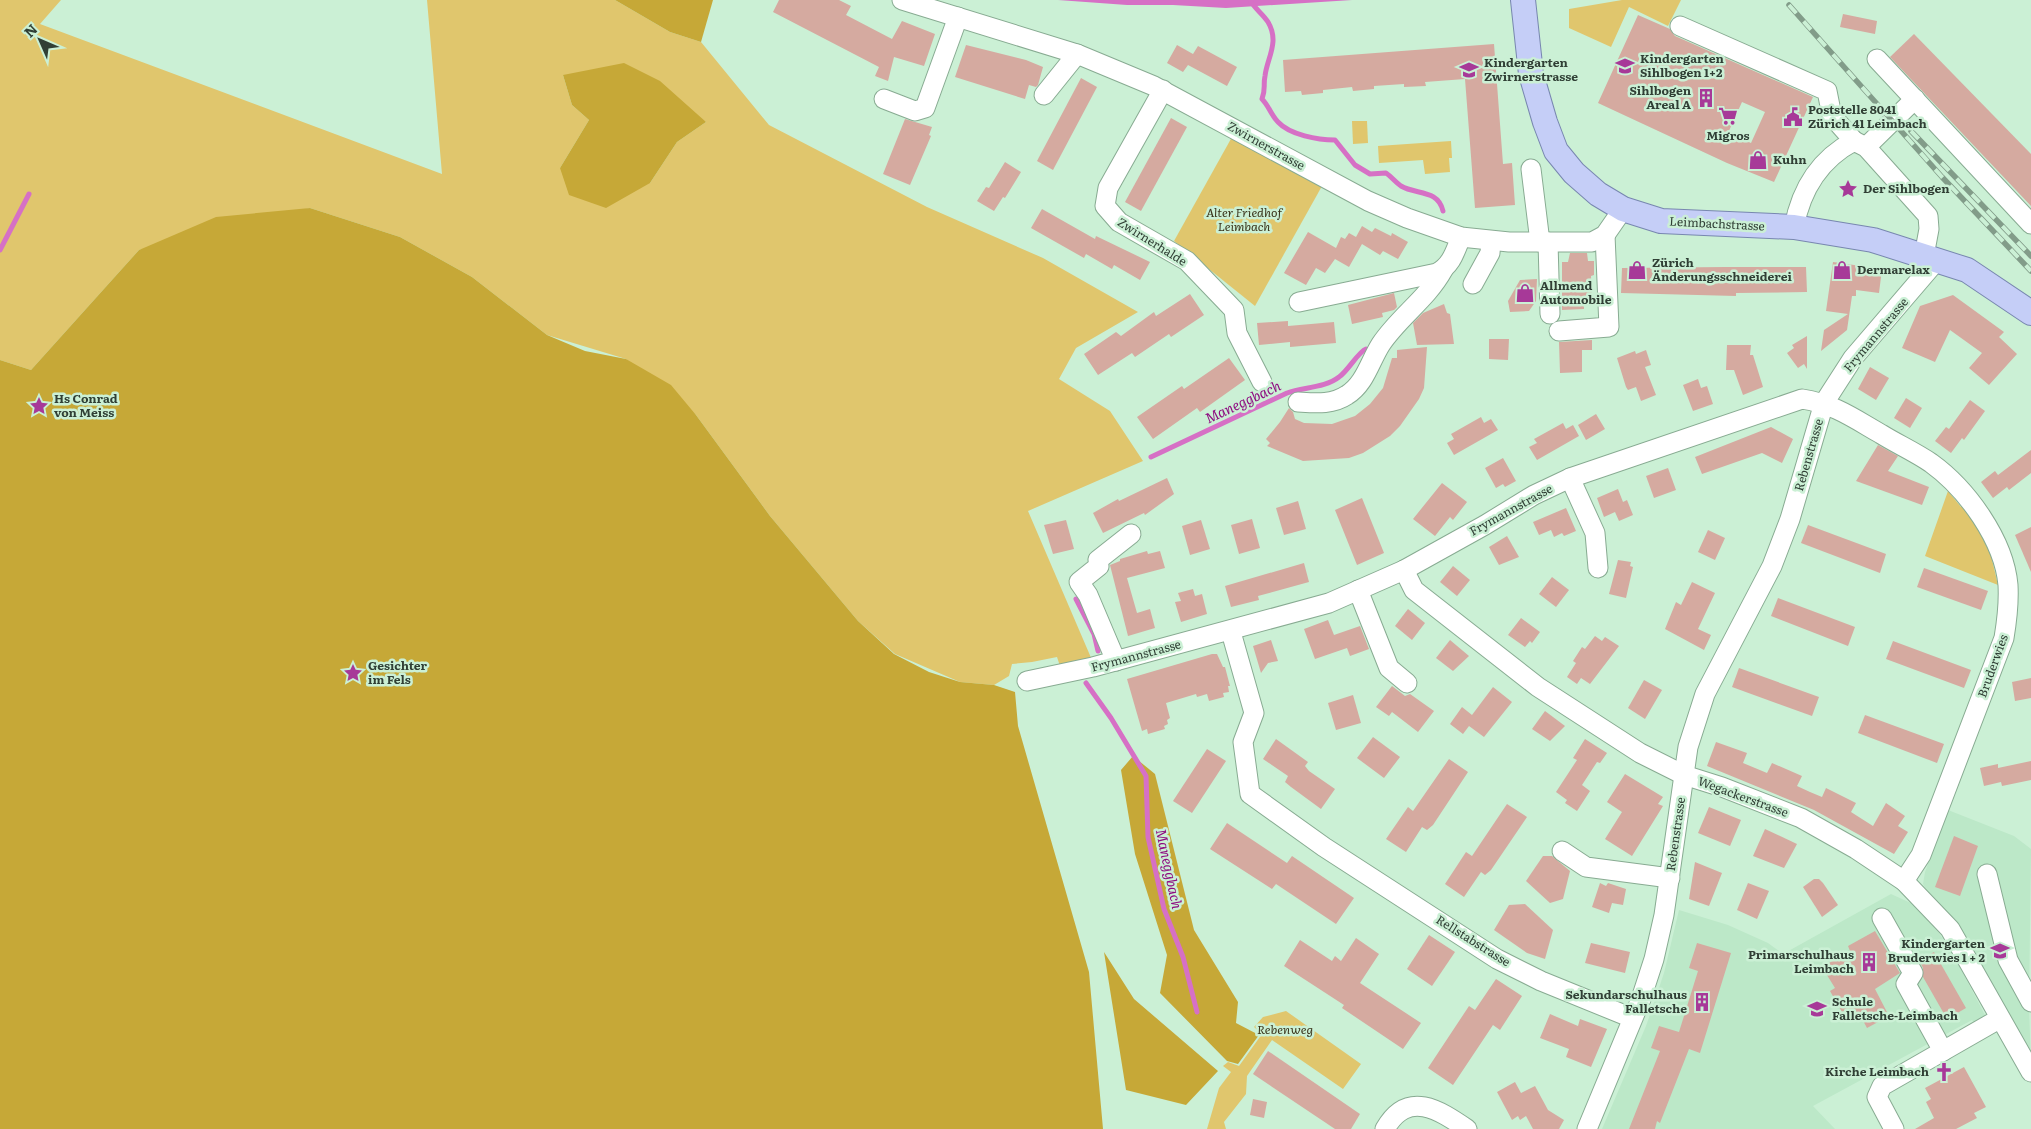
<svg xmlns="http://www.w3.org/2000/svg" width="2031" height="1129" font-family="Literata,serif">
<rect width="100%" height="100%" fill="#cbf0d5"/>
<g fill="#bce8c8">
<path d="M1948 810 2014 836 2031 849 2029 1007 2031 1064 1923 884 1925 872Z"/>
<path d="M1891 894 1913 904 1939 933 1955 958 1986 1017 1975 1024 1972 1020 1813 1106 1835 1129H1602L1646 1026 1664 973 1679 910 1728 925 1768 943 1783 954Z"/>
</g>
<g fill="#e0c66d" fill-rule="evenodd">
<path d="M0 0H61L40 24 442 174 427 0H615L670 32 701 42 769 125 927 207 1043 258 1138 312 1076 348 1059 379 1110 411 1143 461 1028 511 1092 660 1061 669 1057 657 1032 662 1012 664 1009 676 994 685 960 682 895 654 858 621 770 516 696 415 626 359 547 335 472 277 400 237 310 208 139 250 31 370 0 360ZM563 75 706 122 677 142 650 183 560 168 589 120 572 105Z"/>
<path d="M1622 0H1681L1668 26 1629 7 1611 47 1569 28V9Z"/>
<path d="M1352 121H1367L1368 143 1353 144Z"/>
<path d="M1232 137 1322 186 1255 306 1174 241Z"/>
<path d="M1451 141 1452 158H1449L1450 172 1425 174 1423 160 1379 163 1378 146Z"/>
<path d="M1948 491 1961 507 1964 504 1989 547 1998 585 1925 556Z"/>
<path d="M1286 1011 1361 1064 1343 1089 1272 1040 1247 1076 1246 1094 1224 1122 1226 1129H1207L1219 1088 1231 1072 1223 1066 1228 1062 1239 1066 1262 1034 1254 1027 1263 1017Z"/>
</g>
<g fill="#c6a837">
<path d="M615 0H713L701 42 670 32Z"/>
<path d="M624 63 660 81 706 122 677 142 650 183 606 208 569 195 560 168 589 120 572 105 563 75Z"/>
<path d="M310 208 400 237 472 277 547 335 585 351 626 359 671 385 696 415 770 516 858 621 894 654 929 672 960 682 994 685 1015 692 1018 726 1089 972 1103 1129H0V360L31 370 139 250 216 217Z"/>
<path d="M1133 756 1155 774 1194 930 1238 1002 1236 1023 1259 1035 1238 1064 1227 1061 1160 993 1167 955 1135 854 1121 770Z"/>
<path d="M1104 952 1134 999 1218 1071 1186 1105 1126 1090Z"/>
</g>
<path fill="#d670c5" d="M1058 0H1352L1226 8 1173 5H1127Z"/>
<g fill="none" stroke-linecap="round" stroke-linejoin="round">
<g stroke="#d670c5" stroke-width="5">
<path d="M1250 0C1255 9 1263 14 1268 22 1280 42 1267 58 1265 76 1263 85 1266 89 1262 99 1269 106 1271 115 1278 122 1290 135 1318 140 1335 140L1355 165 1370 174 1386 173C1392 177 1395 182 1401 186 1416 195 1438 189 1443 211"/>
<path d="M0 250 29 194"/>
<path d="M1151 457 1287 393C1304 387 1325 388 1339 377 1348 371 1358 352 1366 349"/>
<path d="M1076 599 1094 634 1098 651"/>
<path d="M1086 683 1111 718 1146 776 1148 837 1164 909 1183 957 1197 1012"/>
</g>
</g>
<g fill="#d5aaa0" fill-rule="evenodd">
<path d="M779 0H839L851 6 846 15 892 39 902 21 935 34 924 66 894 57 888 81 875 76 879 67 773 12Z"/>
<path d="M1843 14 1877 21 1875 34 1840 27Z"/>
<path d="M1638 15 1670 29 1675 36 1813 97 1774 182 1727 163 1598 103ZM1742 102 1765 112 1751 143 1728 133Z"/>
<path d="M1914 34 2031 154V206L1890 57Z"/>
<path d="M1494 44 1503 164 1512 163 1515 205 1475 208 1465 79 1425 82 1426 86 1404 87V84L1374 86V89L1353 91 1352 87 1323 90V93L1302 95 1301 91 1285 92 1283 60Z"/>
<path d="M966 45 1026 60 1043 67 1038 85 1036 87 1029 85 1025 99 955 77Z"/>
<path d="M1177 45 1193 54 1198 46 1237 67 1227 86 1188 65 1183 72 1167 63Z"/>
<path d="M1081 78 1097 87 1053 170 1037 161Z"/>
<path d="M1171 118 1187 127 1141 211 1125 202Z"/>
<path d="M905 119 932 127 929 135 931 136 910 185 883 174Z"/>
<path d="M1005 162 1021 172 1005 198 1003 197 994 211 977 201 986 187 989 188Z"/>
<path d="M1042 209 1095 239 1096 236 1150 262 1140 280 1114 265 1112 269 1086 254 1084 258 1031 228Z"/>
<path d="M1362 226 1372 232 1375 228 1391 236 1392 233 1408 242 1398 259 1383 251 1380 255 1362 244 1349 267 1335 259 1325 273 1316 268 1306 285 1284 273 1308 232 1336 248 1341 237 1345 239 1349 233 1356 237Z"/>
<path d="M1570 253H1587L1588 261H1594V275L1591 276 1592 303H1584V309L1562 310V262H1568Z"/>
<path d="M1833 262 1882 269 1879 293 1856 290V296H1852L1847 330 1821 351 1824 330 1848 314 1826 311Z"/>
<path d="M1725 267H1806L1807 292 1736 293V296L1621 293 1622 268Z"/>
<path d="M1537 279 1536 301 1529 311 1510 312 1508 301 1520 280Z"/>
<path d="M1394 293 1397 307 1394 310 1382 313 1383 317 1352 324 1348 305Z"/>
<path d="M1190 294 1204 315 1171 337 1169 334 1135 357 1132 353 1098 375 1084 354 1116 332 1121 336 1154 312 1156 316Z"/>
<path d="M1953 295 2004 332 1999 337 2017 354 1989 385 1969 368 1982 353 1950 330 1935 362 1902 348 1920 306Z"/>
<path d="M1444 304 1447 313 1450 314 1454 344 1417 345 1413 323 1423 313Z"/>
<path d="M1288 321V326L1334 322 1336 343 1290 347V342L1259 345 1257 323Z"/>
<path d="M1807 336V369L1804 364 1798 368 1787 353 1794 348 1792 345Z"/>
<path d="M1489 339H1509L1508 360 1489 359Z"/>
<path d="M1592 340V350H1582V372L1560 373 1559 342Z"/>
<path d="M1727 345H1751L1750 355H1753L1763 387 1743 395 1734 370H1726Z"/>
<path d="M1427 347 1424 388 1419 399 1400 426 1390 436 1363 453 1349 458 1303 461 1267 446 1270 443 1266 439 1280 422 1289 408 1293 412 1295 419 1304 423 1332 424 1355 416 1370 404 1383 388 1392 358H1397V350Z"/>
<path d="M1646 350 1651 365 1645 367 1656 395 1641 401 1636 387 1628 390 1626 387 1617 358 1635 351 1636 354Z"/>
<path d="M1229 358 1245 380 1200 412 1197 408 1153 439 1137 417 1182 386 1184 389Z"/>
<path d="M1870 367 1889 378 1876 400 1858 389Z"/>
<path d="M1698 379 1701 388 1707 386 1713 404 1693 411 1683 385Z"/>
<path d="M1906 398 1922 408 1910 428 1894 418Z"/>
<path d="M1970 400 1985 411 1964 440 1962 438 1951 453 1935 441 1946 427 1949 429Z"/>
<path d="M1596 414 1605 429 1586 440 1578 425Z"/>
<path d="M1481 417 1484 423 1491 419 1498 430 1454 455 1447 443 1454 439 1451 434Z"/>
<path d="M1563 423 1566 429 1573 425 1579 436 1537 460 1529 447 1537 443 1534 439Z"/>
<path d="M1771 427 1793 439 1782 463 1762 453 1702 474 1695 457Z"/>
<path d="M1878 445 1898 456 1888 471 1929 487 1922 505 1856 481Z"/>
<path d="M2031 450V473L2009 490 2007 487 1993 498 1981 482 1995 471 1998 475Z"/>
<path d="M1503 458 1516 481 1505 487 1503 484 1496 488 1485 468Z"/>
<path d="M1668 468 1676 490 1654 498 1646 476Z"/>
<path d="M1167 478 1174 494 1145 515 1144 513 1103 533 1093 513 1118 499 1119 501Z"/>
<path d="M1442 483 1467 502 1453 520 1450 517 1435 536 1413 519Z"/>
<path d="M1618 489 1623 502 1627 500 1633 515 1619 521 1615 512 1604 517 1597 498Z"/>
<path d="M1362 498 1384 553 1357 565 1335 510Z"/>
<path d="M1298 501 1306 529 1284 535 1276 508Z"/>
<path d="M1566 508 1576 531 1564 536 1562 533 1554 537 1551 530 1539 535 1533 522Z"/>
<path d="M1252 519 1260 548 1239 554 1231 525Z"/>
<path d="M1066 520 1074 549 1053 554 1044 525Z"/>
<path d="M1201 520 1210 549 1190 555 1182 526Z"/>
<path d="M1808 525 1886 554 1880 573 1801 543Z"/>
<path d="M2031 527V572L2015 535Z"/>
<path d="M1708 530 1725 538 1715 560 1698 552Z"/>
<path d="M1507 536 1519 557 1499 565 1489 547Z"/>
<path d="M1147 551 1148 554 1160 551 1165 568 1127 578 1137 613 1150 609 1155 628 1128 636 1110 565 1120 561V559Z"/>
<path d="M1618 560 1631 562 1630 566 1633 567 1626 598 1609 594Z"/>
<path d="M1304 563 1309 582 1258 596 1259 600 1231 607 1225 586Z"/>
<path d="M1453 566 1470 580 1457 596 1440 582Z"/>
<path d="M1924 568 1988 591 1981 610 1917 587Z"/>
<path d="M1552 577 1569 590 1556 607 1539 594Z"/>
<path d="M1692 582 1715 593 1698 629 1711 635 1704 650 1665 629 1676 602 1681 605Z"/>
<path d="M1193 589 1195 596 1202 594 1207 614 1181 622 1175 602 1181 601 1178 593Z"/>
<path d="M1778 598 1855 627 1848 646 1771 616Z"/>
<path d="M1408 609 1425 623 1412 640 1395 626Z"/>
<path d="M1521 618 1540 632 1532 643 1530 641 1525 647 1508 635Z"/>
<path d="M1328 620 1334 635 1360 626 1369 649 1350 656 1347 648 1315 659 1304 629Z"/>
<path d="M1595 636 1602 641 1605 637 1619 646 1590 684 1581 678 1577 684 1567 677 1576 663 1573 661 1582 647 1585 649Z"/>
<path d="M1271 640 1278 661 1268 663 1261 673 1253 646Z"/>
<path d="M1450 640 1469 656 1453 671 1436 658Z"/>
<path d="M1893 641 1971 670 1964 688 1886 659Z"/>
<path d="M1212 654H1217L1223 667H1225L1230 686H1228L1229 692 1223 693 1224 697 1209 701 1207 694 1197 697 1196 694 1166 703 1170 718 1167 720 1168 724 1164 726 1165 729 1148 734 1147 729 1142 731 1127 679Z"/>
<path d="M1739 668 1819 697 1812 716 1732 687Z"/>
<path d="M2031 678V698L2015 701 2012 682Z"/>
<path d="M1644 680 1662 690 1645 719 1628 708Z"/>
<path d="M1392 686 1405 696 1410 694 1434 711 1418 732 1392 712 1389 716 1376 707Z"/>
<path d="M1493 687 1512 702 1484 737 1469 726 1463 734 1450 724 1462 707 1472 715Z"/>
<path d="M1353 695 1361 723 1336 730 1328 703Z"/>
<path d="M1545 711 1565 726 1550 741 1532 729Z"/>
<path d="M1865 715 1944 744 1937 763 1858 733Z"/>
<path d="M1373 737 1400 757 1384 778 1357 758Z"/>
<path d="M1276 739 1308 762 1305 766 1309 771 1335 789 1321 809 1291 787 1285 782 1288 776 1263 759Z"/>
<path d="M1585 739 1607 753 1600 763 1597 762 1582 785 1590 791 1577 811 1565 803 1567 800 1556 792 1577 760 1573 758Z"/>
<path d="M1716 742 1747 753 1743 763 1767 773 1772 763 1802 776 1797 786 1810 792 1822 797 1826 788 1856 803 1851 812 1873 826 1886 803 1905 816 1898 826 1908 832 1894 854 1814 810 1707 766Z"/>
<path d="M1207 749 1226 761 1192 813 1173 801Z"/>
<path d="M1449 759 1468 772 1433 825 1427 830 1422 827 1406 852 1386 839 1408 807 1413 811Z"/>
<path d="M2031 761V780L2002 786 2001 782 1984 786 1980 768 1998 764V768Z"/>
<path d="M1625 774 1663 797 1658 804 1663 806 1632 856 1605 839 1622 812 1607 802Z"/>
<path d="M1507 804 1527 817 1491 870 1485 875 1481 872 1464 897 1445 884 1466 852 1472 856Z"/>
<path d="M1709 807 1741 820 1730 846 1698 833Z"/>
<path d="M1227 823 1287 863 1292 856 1354 898 1336 924 1276 884 1272 889 1210 849Z"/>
<path d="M1765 829 1797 844 1784 868 1753 856Z"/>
<path d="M1954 836 1978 846 1960 896 1935 887Z"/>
<path d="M1543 856H1552L1570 871 1563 899 1550 903 1526 881Z"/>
<path d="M1695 862 1722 873 1709 906 1689 899Z"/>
<path d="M1814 879H1819L1823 883 1838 905 1822 917 1803 887Z"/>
<path d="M1600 883 1606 886 1608 883 1626 889 1623 905 1612 903 1609 913 1592 907Z"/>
<path d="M1748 883 1769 891 1757 919 1737 910Z"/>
<path d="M1525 904 1553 930 1545 959 1527 953 1494 930 1509 905Z"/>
<path d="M1875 931 1900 973 1875 989 1889 1016 1867 1028 1859 1013 1851 1018 1847 1009 1842 1012 1830 991 1835 988 1822 967 1850 951 1848 946Z"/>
<path d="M1429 935 1455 952 1432 986 1407 969Z"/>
<path d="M1356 938 1379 954 1360 983 1421 1023 1403 1049 1342 1008 1344 1005 1284 966 1300 940 1332 961 1335 956 1341 961Z"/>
<path d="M1591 943 1630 952 1625 973 1585 963Z"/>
<path d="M1697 943 1731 953 1700 1053 1689 1049 1660 1123 1657 1121 1655 1129H1629L1660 1051 1651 1048 1659 1026 1679 1032 1698 971 1689 968Z"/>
<path d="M1934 952 1966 1008 1947 1019 1923 977V968L1919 960Z"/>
<path d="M1496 979 1522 996 1500 1030 1493 1025 1453 1085 1428 1068 1469 1006 1475 1010Z"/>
<path d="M1550 1014 1578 1026 1580 1019 1607 1029 1591 1067 1566 1057 1569 1049 1540 1038Z"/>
<path d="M1268 1051 1360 1114 1351 1129H1335L1253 1074Z"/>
<path d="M1964 1067 1986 1107 1974 1113 1977 1118 1956 1129H1915L1934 1118 1926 1102 1931 1099 1925 1088Z"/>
<path d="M1515 1082 1521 1093 1535 1086 1548 1110 1564 1120 1559 1129H1533L1526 1116 1520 1120 1518 1116 1512 1120 1497 1092Z"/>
<path d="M1253 1099 1267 1102 1264 1118 1250 1115Z"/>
</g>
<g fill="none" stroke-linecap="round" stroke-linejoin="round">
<g stroke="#88ab92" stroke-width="21">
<g id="minor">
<path d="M902 0 1077 54 1154 86 1368 201 1407 218 1461 237 1509 242H1592L1605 235 1623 209"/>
<path d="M1680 26 1827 91 1832 116 1854 141"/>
<path d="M1877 59 2031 224"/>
<path d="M1163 90 1108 188 1105 206 1119 222 1187 261 1234 310 1237 333 1262 382"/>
<path d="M1044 95 1077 54"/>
<path d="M884 99 915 111 925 108 958 17"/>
<path d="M1866 147 1915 99"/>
<path d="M1531 169 1540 242"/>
<path d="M1794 227C1801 190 1820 159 1854 141L1866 147 1928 216 1929 229 1924 256"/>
<path d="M1548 242 1550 314"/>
<path d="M1473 284 1490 253 1491 241"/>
<path d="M1299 302 1437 273C1452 265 1455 251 1461 237"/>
<path d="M1559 331 1609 327 1605 235"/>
<path d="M1298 402C1315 403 1332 405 1347 395 1365 384 1370 361 1381 344 1399 317 1427 299 1443 270"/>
<path d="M1570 478 1595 533 1598 568"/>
<path d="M1404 570 1414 590 1538 687 1640 753 1684 775 1722 787 1801 818 1856 849 1904 881 1950 929 2031 1072"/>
<path d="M1358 590 1389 668 1407 683"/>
<path d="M1233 639 1254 713 1243 742 1250 794 1324 847 1497 959 1541 981 1632 1018"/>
<path d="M1116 661 1088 595 1079 582 1099 566 1098 560 1131 534"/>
<path d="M1027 681 1093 667 1329 603 1404 570 1485 525 1534 495 1570 478 1802 399C1834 404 1853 418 1881 434 1897 444 1915 452 1931 463 1967 489 2004 540 2008 585 2009 603 2007 620 2004 638L1921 855 1904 881"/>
<path d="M1562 851 1586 867 1670 878"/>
<path d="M1987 874 2008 960 2031 1002"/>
<path d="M1882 918 1913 973 1906 984 1943 1051"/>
<path d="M1385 1129C1408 1089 1439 1110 1467 1129"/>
<path d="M1587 1129 1641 999 1654 959 1664 915 1688 747 1705 694 1772 566 1790 519 1824 403 1853 358 1937 260"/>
<path d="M1894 1129 1877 1097 1882 1086 1999 1019"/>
</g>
</g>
<g stroke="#7887af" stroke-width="26">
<path id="major" d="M1523 0 1531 74 1545 122 1556 151 1574 173 1598 194 1623 209 1661 221 1794 227 1873 240 1967 270 2031 313"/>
</g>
<use href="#minor" stroke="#fff" stroke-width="19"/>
<use href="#major" stroke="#c5cef7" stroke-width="24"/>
<g stroke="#829c89" stroke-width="5.5">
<g id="rail">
<path d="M1789 5 1942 177 2031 271"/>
<path d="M1911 131 2031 256"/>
</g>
</g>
<use href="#rail" stroke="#cbf0d5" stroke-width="4" stroke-dasharray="11" stroke-linecap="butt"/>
</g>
<defs>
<g id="school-bare" transform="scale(1.5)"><path d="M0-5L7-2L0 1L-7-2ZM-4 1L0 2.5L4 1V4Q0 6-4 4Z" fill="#a73998" stroke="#cbf0d5" stroke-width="2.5" paint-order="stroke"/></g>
<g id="building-bare" transform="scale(1.5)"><path d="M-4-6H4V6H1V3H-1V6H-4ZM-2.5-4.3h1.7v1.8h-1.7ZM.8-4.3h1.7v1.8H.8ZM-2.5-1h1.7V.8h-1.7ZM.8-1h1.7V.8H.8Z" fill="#a73998" stroke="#cbf0d5" stroke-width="2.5" paint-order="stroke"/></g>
<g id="supermarket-bare" transform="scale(1.5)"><path d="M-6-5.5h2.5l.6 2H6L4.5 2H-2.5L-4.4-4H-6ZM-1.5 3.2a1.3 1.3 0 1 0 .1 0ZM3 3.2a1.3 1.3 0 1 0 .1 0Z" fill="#a73998" stroke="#cbf0d5" stroke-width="2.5" paint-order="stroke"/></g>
<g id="civic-bare" transform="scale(1.5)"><path d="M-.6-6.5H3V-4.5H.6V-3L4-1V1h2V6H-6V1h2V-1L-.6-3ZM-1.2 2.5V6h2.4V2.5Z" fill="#a73998" stroke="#cbf0d5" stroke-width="2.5" paint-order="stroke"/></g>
<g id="shop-bare" transform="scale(1.5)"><path d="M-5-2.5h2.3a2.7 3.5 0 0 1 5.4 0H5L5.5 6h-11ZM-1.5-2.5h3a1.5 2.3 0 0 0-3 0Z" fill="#a73998" stroke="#cbf0d5" stroke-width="2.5" paint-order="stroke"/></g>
<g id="sight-bare" transform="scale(1.5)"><path d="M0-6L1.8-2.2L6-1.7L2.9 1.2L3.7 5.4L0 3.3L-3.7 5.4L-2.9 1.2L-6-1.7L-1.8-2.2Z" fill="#a73998" stroke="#cbf0d5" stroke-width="2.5" paint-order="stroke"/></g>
<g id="church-bare" transform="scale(1.5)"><path d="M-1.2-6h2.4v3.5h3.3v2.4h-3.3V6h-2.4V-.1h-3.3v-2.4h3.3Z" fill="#a73998" stroke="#cbf0d5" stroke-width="2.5" paint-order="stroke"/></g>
</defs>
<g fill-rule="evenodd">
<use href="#school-bare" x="1625" y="66"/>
<use href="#school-bare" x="1469" y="70"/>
<use href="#building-bare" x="1706" y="98"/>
<use href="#supermarket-bare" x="1728" y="116"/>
<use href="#civic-bare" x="1793" y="117"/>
<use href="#shop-bare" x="1758" y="160"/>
<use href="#sight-bare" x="1848" y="189"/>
<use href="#shop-bare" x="1637" y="270"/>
<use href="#shop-bare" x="1842" y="270"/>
<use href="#shop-bare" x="1525" y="293"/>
<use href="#sight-bare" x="39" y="406"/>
<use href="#sight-bare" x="353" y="673"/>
<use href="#school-bare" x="2000" y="951"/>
<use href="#building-bare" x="1869" y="962"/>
<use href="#building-bare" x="1702" y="1002"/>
<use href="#school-bare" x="1817" y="1009"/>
<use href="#church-bare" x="1944" y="1072"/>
</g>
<g text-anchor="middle" stroke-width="5" stroke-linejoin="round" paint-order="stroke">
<g font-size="12" font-weight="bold" fill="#303f35" stroke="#cbf0d5" text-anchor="start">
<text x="1640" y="63">Kindergarten<tspan x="1640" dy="14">Sihlbogen 1+2</tspan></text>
<text x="1484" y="67">Kindergarten<tspan x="1484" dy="14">Zwirnerstrasse</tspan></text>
<text x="1691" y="95" text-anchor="end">Sihlbogen<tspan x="1691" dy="14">Areal A</tspan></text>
<text x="1808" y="114">Poststelle 8041<tspan x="1808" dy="14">Zürich 41 Leimbach</tspan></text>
<text x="1728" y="140" text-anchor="middle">Migros</text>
<text x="1773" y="164">Kuhn</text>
<text x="1863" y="193">Der Sihlbogen</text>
<text x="1652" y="267">Zürich<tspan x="1652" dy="14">Änderungsschneiderei</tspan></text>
<text x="1857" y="274">Dermarelax</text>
<text x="1540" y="290">Allmend<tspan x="1540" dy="14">Automobile</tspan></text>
<text x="54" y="403">Hs Conrad<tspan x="54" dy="14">von Meiss</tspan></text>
<text x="368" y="670">Gesichter<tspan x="368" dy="14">im Fels</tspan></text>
<text x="1985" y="948" text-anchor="end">Kindergarten<tspan x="1985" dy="14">Bruderwies 1 + 2</tspan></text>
<text x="1854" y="959" text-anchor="end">Primarschulhaus<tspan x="1854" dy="14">Leimbach</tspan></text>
<text x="1687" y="999" text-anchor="end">Sekundarschulhaus<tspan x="1687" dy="14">Falletsche</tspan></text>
<text x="1832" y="1006">Schule<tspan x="1832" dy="14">Falletsche-Leimbach</tspan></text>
<text x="1929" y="1076" text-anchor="end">Kirche Leimbach</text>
</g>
<g font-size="12" fill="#303f35" stroke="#cbf0d5">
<text transform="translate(1266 146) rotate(29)" y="4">Zwirnerstrasse</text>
<text transform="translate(1717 224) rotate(3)" y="4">Leimbachstrasse</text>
<text transform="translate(1152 242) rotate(32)" y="4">Zwirnerhalde</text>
<text transform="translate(1876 335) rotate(-50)" y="4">Frymannstrasse</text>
<text transform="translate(1809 455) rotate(-74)" y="4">Rebenstrasse</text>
<text transform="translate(1511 510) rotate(-29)" y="4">Frymannstrasse</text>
<text transform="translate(1136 656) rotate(-15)" y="4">Frymannstrasse</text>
<text transform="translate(1993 666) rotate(-70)" y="4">Bruderwies</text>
<text transform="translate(1743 797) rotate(20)" y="4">Wegackerstrasse</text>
<text transform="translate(1676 834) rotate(-82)" y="4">Rebenstrasse</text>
<text transform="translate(1473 941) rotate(32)" y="4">Rellstabstrasse</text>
</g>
<g font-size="12" font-style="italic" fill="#3a331b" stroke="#cbf0d5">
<text x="1244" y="217">Alter Friedhof<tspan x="1244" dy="14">Leimbach</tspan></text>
<text x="1285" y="1034">Rebenweg</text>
</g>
<g font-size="14" font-style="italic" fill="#8e0b80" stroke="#cbf0d5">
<text transform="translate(1243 402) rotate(-25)" y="5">Maneggbach</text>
<text transform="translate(1169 869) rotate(78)" y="5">Maneggbach</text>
</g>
</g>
<g transform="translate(40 40) rotate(315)" stroke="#cbf0d5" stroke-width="4" paint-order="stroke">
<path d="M0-4L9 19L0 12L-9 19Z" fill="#303f35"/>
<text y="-8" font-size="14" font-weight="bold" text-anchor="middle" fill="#303f35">N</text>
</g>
</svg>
